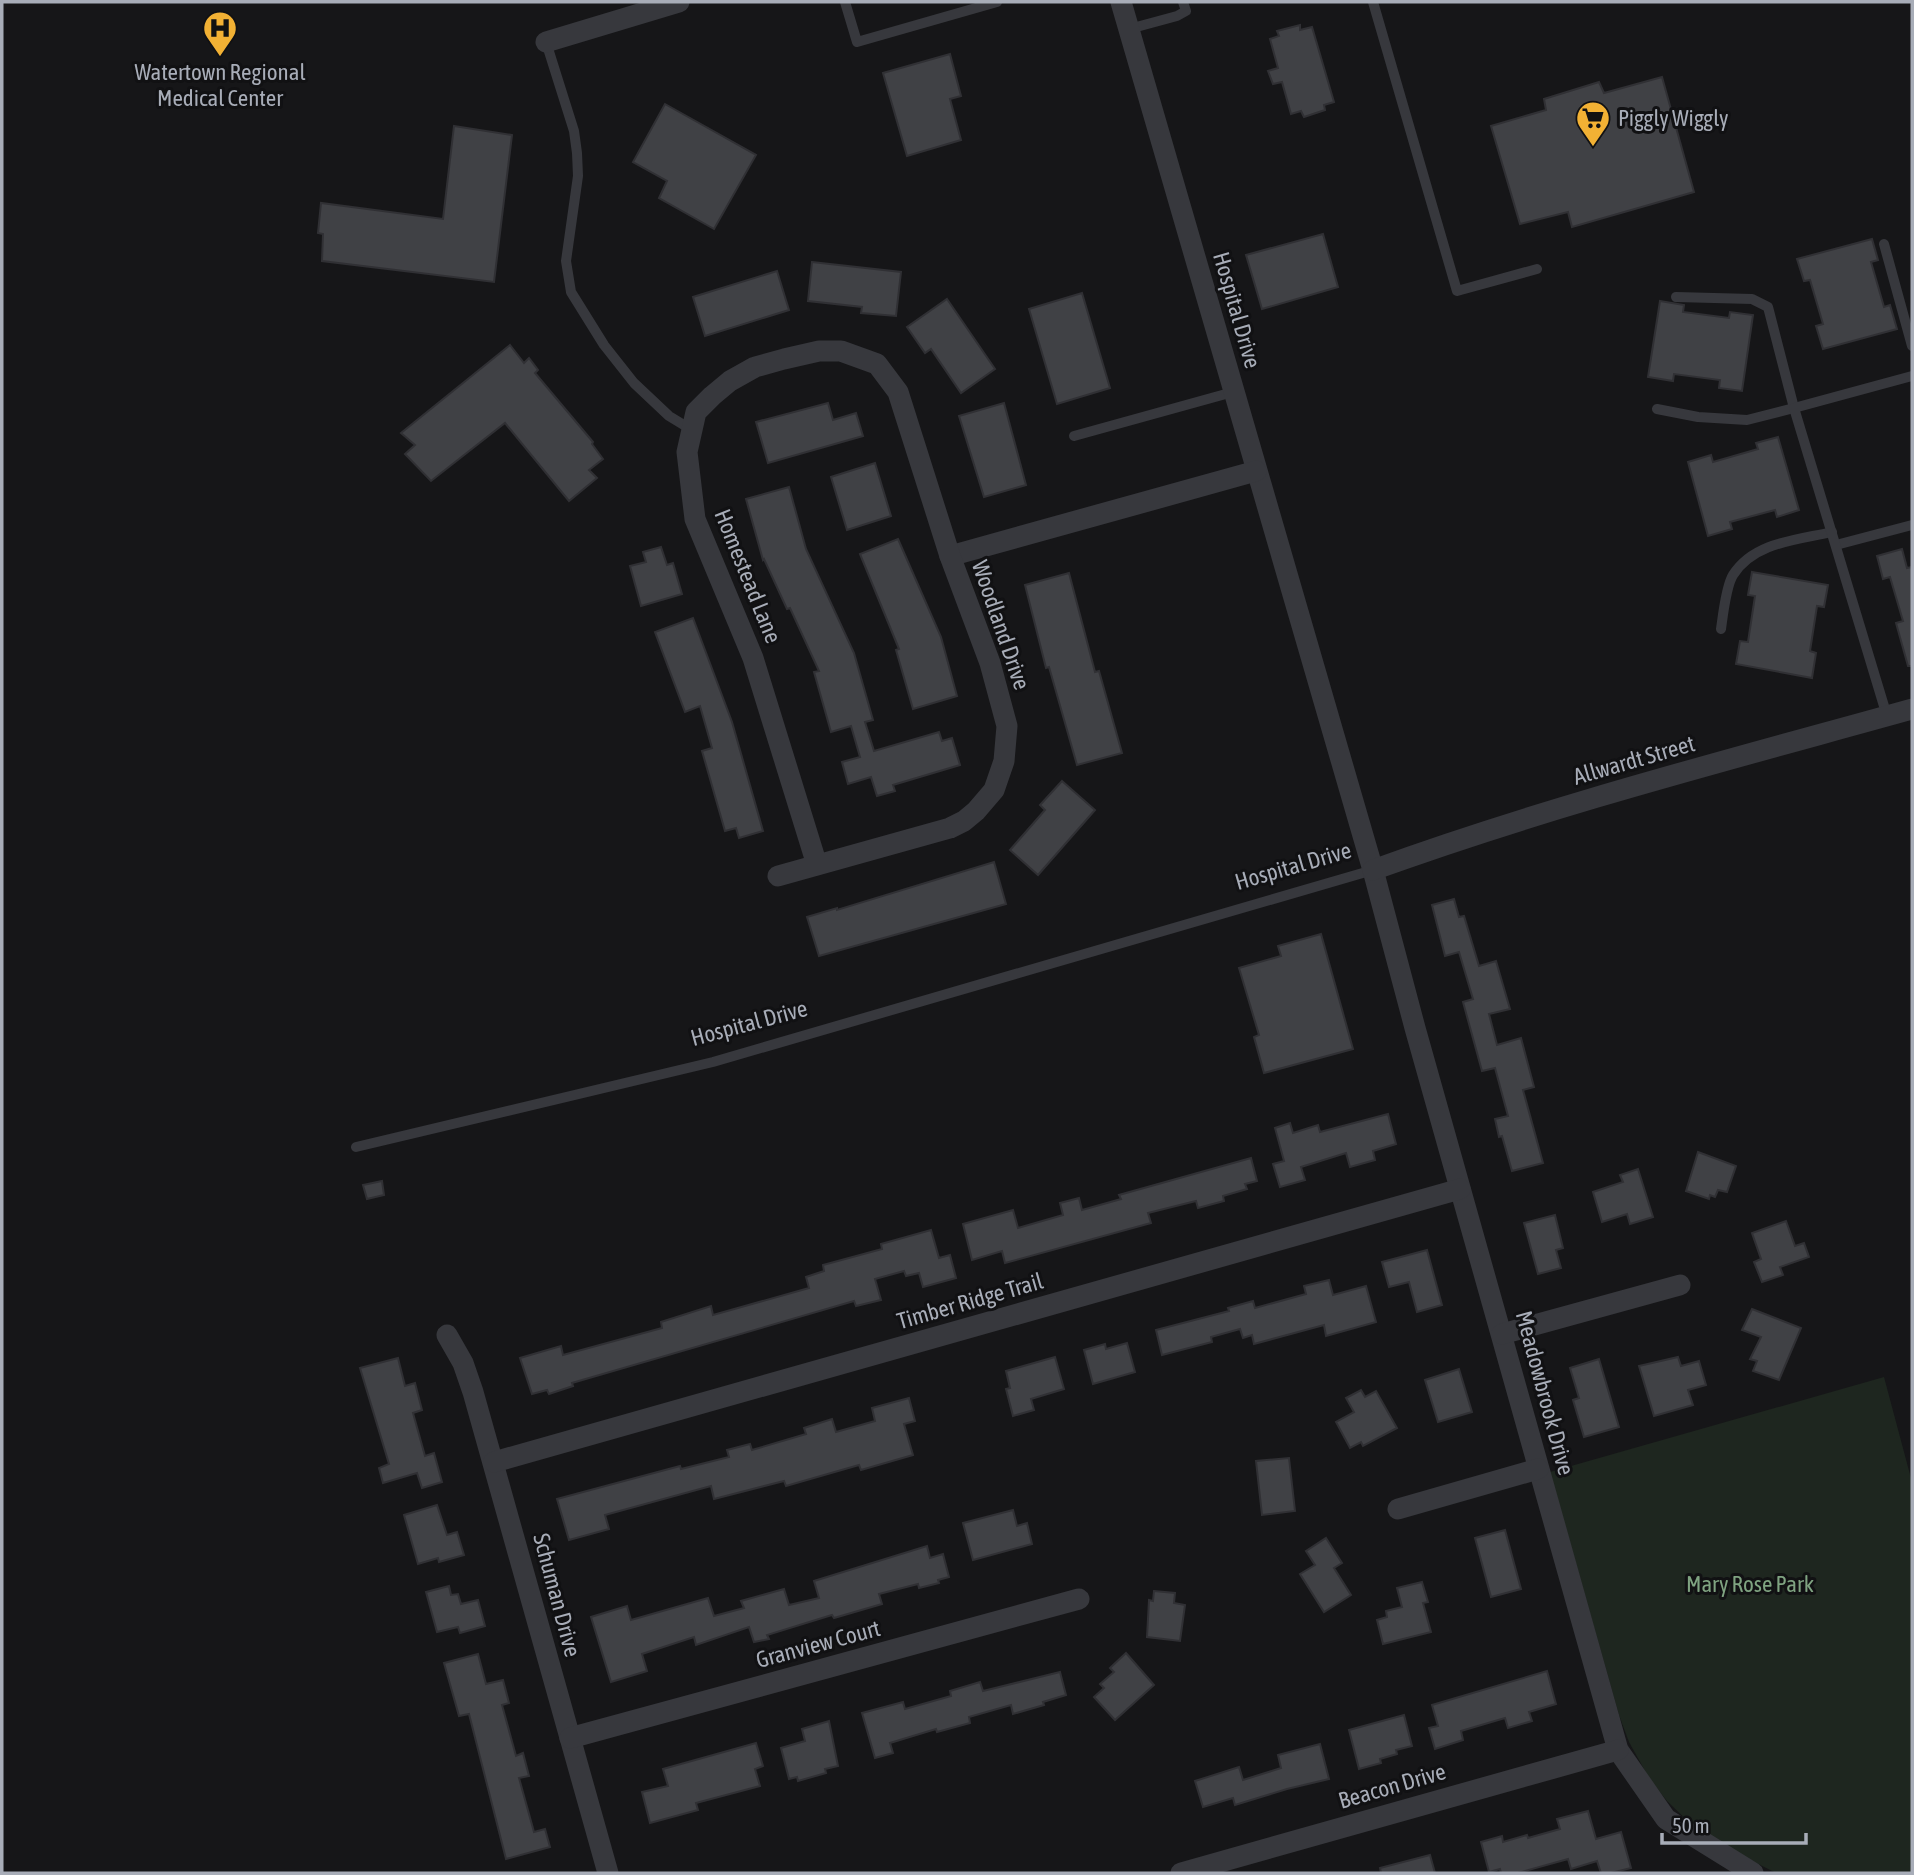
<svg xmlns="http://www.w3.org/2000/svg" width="1914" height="1875" font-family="'Asap Condensed',sans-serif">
<rect width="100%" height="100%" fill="#161618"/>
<path fill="#1e261f" d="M1884 1377 1912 1482V1873H1776L1735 1852 1694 1827 1667 1801 1649 1778 1629 1742 1619 1715 1550 1472Z"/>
<g fill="#404145" stroke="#303034" stroke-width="2">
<path d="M1300 25V30L1312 27 1334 102 1324 105 1325 110 1304 117 1301 111 1291 114 1282 82 1273 84 1268 71 1278 68 1270 39 1279 36 1277 31Z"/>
<path d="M950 54 961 96 950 99 961 140 907 156 883 73Z"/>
<path d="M1662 77 1694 192 1572 227 1568 212 1520 224 1491 126 1546 110 1544 99 1599 82 1604 93Z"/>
<path d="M665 104 756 155 714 229 659 198 667 181 633 162Z"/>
<path d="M454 126 512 135 494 282 322 261 323 234 318 233 321 203 443 219Z"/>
<path d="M1323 234 1338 287 1262 309 1246 255Z"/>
<path d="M1872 239 1878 260 1871 262 1884 307 1890 305 1897 329 1823 349 1816 326 1823 324 1810 280 1804 281 1797 259Z"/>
<path d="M812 262 901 272 896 316 861 313 862 307 808 301Z"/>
<path d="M777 271 789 310 705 336 693 297Z"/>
<path d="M1082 293 1110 388 1057 404 1029 309Z"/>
<path d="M947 299 995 369 961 393 931 349 925 353 907 327Z"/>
<path d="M1660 301 1684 305 1683 312 1729 318 1730 312 1753 315 1742 391 1719 388 1720 380 1674 374 1673 381 1648 377Z"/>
<path d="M510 345 524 363 529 358 538 370 535 373 593 442 592 444 603 459 589 470 597 478 569 501 505 423 431 481 405 454 415 445 401 433Z"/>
<path d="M828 403 833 420 856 413 863 436 768 463 756 422Z"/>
<path d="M1004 403 1026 485 984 497 959 416Z"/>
<path d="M1778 437 1799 510 1777 517 1775 510 1730 522 1732 529 1708 536 1688 462 1711 455 1713 462 1758 449 1756 443Z"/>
<path d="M875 463 891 516 847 530 831 477Z"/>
<path d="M789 487 806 549 854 653 873 720 865 722 874 751 939 732 942 741 952 738 960 765 893 785 895 791 877 796 871 777 848 784 842 762 860 757 851 726 831 732 814 672 819 671 790 608 787 609 764 559 763 560 746 499Z"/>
<path d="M898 539 941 637 957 696 913 709 896 650 899 649 860 554Z"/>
<path d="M661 547 667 565 673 563 682 594 641 606 630 566 646 562 643 552Z"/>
<path d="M1902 549 1907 568 1912 567V666H1908L1896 623 1903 621 1890 577 1883 579 1877 556Z"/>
<path d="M1752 572 1828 585 1824 607 1817 606 1810 651 1816 653 1812 678 1736 664 1740 641 1748 642 1755 596 1748 595Z"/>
<path d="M1069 573 1095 672 1099 671 1122 753 1077 765 1049 667 1046 668 1025 585Z"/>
<path d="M693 618 732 722 763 831 739 838 736 828 725 831 702 751 712 748 700 706 685 712 655 632Z"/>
<path d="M1062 781 1095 810 1038 875 1010 850 1045 810 1040 805Z"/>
<path d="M994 862 1006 904 819 956 807 917 837 908V910Z"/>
<path d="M1454 899 1459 917 1464 916 1479 966 1496 961 1510 1009 1489 1014 1497 1045 1521 1038 1534 1087 1523 1090 1543 1163 1512 1171 1502 1136 1499 1137 1495 1119 1508 1116 1495 1068 1482 1071 1463 1002 1473 999 1459 952 1445 956 1432 905Z"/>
<path d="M1321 934 1353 1049 1264 1073 1254 1037 1259 1035 1239 968 1281 956 1278 946Z"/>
<path d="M1388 1114 1396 1144 1373 1151 1375 1160 1350 1167 1346 1153 1301 1167 1305 1180 1280 1187 1273 1164 1284 1161 1275 1128 1290 1123 1293 1133 1318 1125 1320 1132Z"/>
<path d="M1698 1152 1736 1166 1727 1192 1718 1190 1715 1197 1710 1195 1709 1199 1686 1191Z"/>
<path d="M1251 1158 1257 1181 1245 1184 1247 1189 1223 1196 1224 1201 1198 1208 1196 1201 1148 1213 1151 1223 1005 1263 1002 1251 972 1260 963 1224 1013 1210 1018 1228 1063 1215 1060 1203 1079 1198 1082 1210 1121 1199 1119 1195Z"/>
<path d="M1638 1169 1653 1217 1630 1224 1627 1214 1602 1222 1593 1192 1623 1182 1620 1175Z"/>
<path d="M382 1181 384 1195 367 1199 363 1185Z"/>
<path d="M1555 1215 1563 1248 1556 1250 1561 1268 1538 1274 1524 1223Z"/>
<path d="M1786 1221 1795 1246 1804 1243 1809 1257 1780 1267 1783 1275 1762 1282 1754 1262 1761 1259 1752 1233Z"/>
<path d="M931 1230 939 1258 950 1255 956 1278 923 1287 919 1273 906 1276 904 1271 875 1279 881 1300 856 1306 854 1301 572 1383 573 1386 549 1394 547 1390 532 1394 520 1358 561 1346 563 1355 662 1328 661 1322 711 1306 713 1315 809 1288 806 1277 824 1271 823 1265 882 1249 881 1244Z"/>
<path d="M1427 1250 1442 1305 1417 1312 1409 1282 1389 1287 1382 1262Z"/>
<path d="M1329 1280 1333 1295 1366 1286 1376 1322 1326 1336 1324 1325 1254 1344 1252 1335 1243 1338 1240 1329 1211 1337 1212 1342 1162 1355 1156 1330 1229 1311 1228 1308 1253 1301 1255 1308 1306 1294 1304 1286Z"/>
<path d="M1752 1309 1801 1328 1779 1380 1753 1371 1757 1361 1750 1359 1761 1337 1742 1330Z"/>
<path d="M1127 1343 1135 1372 1093 1384 1084 1350 1105 1344 1106 1349Z"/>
<path d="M1055 1357 1064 1389 1031 1399 1034 1410 1013 1416 1006 1389 1010 1388 1006 1371Z"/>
<path d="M1678 1357 1681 1366 1699 1361 1706 1385 1688 1390 1693 1405 1654 1416 1639 1366Z"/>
<path d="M398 1358 405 1386 415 1383 422 1410 413 1413 425 1456 434 1453 442 1482 422 1488 417 1473 383 1483 379 1468 389 1464 360 1368Z"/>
<path d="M1599 1359 1619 1427 1584 1437 1573 1400 1579 1398 1570 1368Z"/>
<path d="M1459 1369 1472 1412 1438 1422 1425 1380Z"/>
<path d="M1361 1390 1365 1397 1376 1391 1397 1428 1363 1446 1361 1442 1350 1448 1336 1422 1354 1412 1346 1398Z"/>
<path d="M909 1398 915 1421 904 1424 913 1455 861 1470 859 1465 786 1486 784 1481 714 1499 711 1486 605 1515 609 1529 569 1540 557 1499 680 1466 681 1469 729 1457 727 1450 750 1444 752 1450 806 1434 804 1428 832 1419 836 1432 875 1421 872 1408Z"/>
<path d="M1289 1458 1295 1511 1262 1515 1256 1461Z"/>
<path d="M437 1505 447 1535 457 1532 464 1555 439 1562 438 1558 418 1564 404 1515Z"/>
<path d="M1013 1510 1017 1526 1027 1523 1032 1544 973 1560 963 1523Z"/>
<path d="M1505 1530 1521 1589 1491 1597 1475 1538Z"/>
<path d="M1326 1538 1342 1563 1334 1568 1351 1595 1324 1612 1300 1574 1315 1565 1306 1551Z"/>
<path d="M927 1546 930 1558 943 1554 949 1577 938 1580 939 1583 919 1588 918 1584 879 1594 882 1604 834 1618 832 1615 767 1635 769 1639 754 1642 749 1627 696 1645 694 1637 642 1654 647 1671 611 1682 591 1617 627 1606 631 1620 708 1598 714 1616 744 1608 741 1601 784 1589 789 1605 819 1598 814 1581Z"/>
<path d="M1422 1582 1428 1602 1423 1603 1431 1632 1383 1644 1377 1620 1387 1617 1386 1611 1402 1607 1397 1588Z"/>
<path d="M449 1586 451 1595 458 1594 461 1604 478 1600 485 1626 460 1633 458 1627 437 1632 426 1592Z"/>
<path d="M1154 1591 1175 1593 1174 1603 1185 1605 1180 1641 1147 1637 1149 1600 1153 1601Z"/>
<path d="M1126 1653 1154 1685 1115 1720 1094 1697 1104 1688 1100 1684 1114 1672 1110 1668Z"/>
<path d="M478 1654 486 1684 503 1680 509 1703 502 1705 516 1756 523 1753 529 1776 519 1778 534 1832 545 1829 550 1847 506 1859 469 1714 459 1716 444 1663Z"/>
<path d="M1547 1671 1556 1704 1529 1712 1532 1721 1508 1728 1505 1718 1461 1731 1463 1740 1435 1749 1429 1728 1438 1726 1432 1705Z"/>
<path d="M1060 1672 1066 1695 1043 1702 1044 1705 1013 1714 1011 1705 969 1717 970 1723 937 1732 936 1729 890 1743 893 1753 875 1758 862 1713 903 1702 905 1709 951 1696 950 1691 980 1682 983 1691Z"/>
<path d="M1404 1715 1412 1746 1396 1750 1397 1754 1380 1759 1381 1763 1359 1769 1349 1730Z"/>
<path d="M829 1721 838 1766 825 1769 826 1773 798 1781 797 1777 789 1779 781 1748 805 1741 802 1729Z"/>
<path d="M756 1743 763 1766 755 1769 760 1786 696 1803 698 1810 650 1823 642 1792 668 1786 663 1769Z"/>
<path d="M1320 1744 1329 1779 1287 1789 1235 1805 1233 1798 1203 1807 1195 1781 1239 1767 1243 1780 1281 1768 1278 1755Z"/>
<path d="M1588 1811 1596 1839 1621 1832 1631 1868 1611 1873H1601L1597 1861 1571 1869 1568 1859 1518 1873H1501L1500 1869 1489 1872 1481 1842 1502 1836 1503 1842 1527 1835 1528 1838 1560 1829 1557 1819Z"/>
<path d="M1430 1855 1435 1873H1381L1380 1868Z"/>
</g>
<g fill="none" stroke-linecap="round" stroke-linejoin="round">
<g stroke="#37383d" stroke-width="10">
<path d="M845 2 857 42 997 2"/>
<path d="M1373 2 1457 291 1537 269"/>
<path d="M1129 29 1177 16 1186 11 1183 2"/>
<path d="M546 42 574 131 577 153 578 176 566 261 571 292 604 345 634 383 669 416 692 430"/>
<path d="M1884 244 1912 346"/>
<path d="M1657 409 1698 417 1747 420 1794 408 1768 307 1752 299 1676 297"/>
<path d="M1074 436 1233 392"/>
<path d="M1836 545 1912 525"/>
<path d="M1721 629C1723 615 1726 586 1733 575 1754 542 1797 540 1832 532"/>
<path d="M1887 716 1794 408 1912 376"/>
<path d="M356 1147 713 1062 1373 870"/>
</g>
<g stroke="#37383d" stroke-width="21">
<path d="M1121 2 1373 870 1415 1028 1618 1750 1666 1819 1753 1873"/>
<path d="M546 42 679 2"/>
<path d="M950 556 1256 471"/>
<path d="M1373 870C1549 806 1732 759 1912 709"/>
<path d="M778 876 950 828 964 821 976 811 994 790 1004 761 1007 726 990 663 950 556 898 392 877 364 841 351H819L784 359 755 367 730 381 712 396 696 412 687 452 695 519 753 658 817 865"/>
<path d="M1502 1334 1680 1285"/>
<path d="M447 1335 463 1363 473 1392 608 1873"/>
<path d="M494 1462 1460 1189"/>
<path d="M1398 1509 1538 1469"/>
<path d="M570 1738 1079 1599"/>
<path d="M1181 1873 1618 1750"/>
</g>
</g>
<defs>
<g id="hospital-pin" transform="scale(1.75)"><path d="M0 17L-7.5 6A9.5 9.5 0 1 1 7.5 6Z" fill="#f2b134" stroke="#111113"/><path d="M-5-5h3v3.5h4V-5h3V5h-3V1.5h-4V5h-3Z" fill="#111"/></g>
<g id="supermarket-pin" transform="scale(1.75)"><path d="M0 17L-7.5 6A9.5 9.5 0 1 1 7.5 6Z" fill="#f2b134" stroke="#111113"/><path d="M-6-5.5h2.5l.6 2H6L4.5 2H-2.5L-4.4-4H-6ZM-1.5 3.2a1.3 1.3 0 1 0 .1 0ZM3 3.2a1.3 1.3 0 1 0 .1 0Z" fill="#111"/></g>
</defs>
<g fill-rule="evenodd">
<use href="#hospital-pin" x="220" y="28"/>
<use href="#supermarket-pin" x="1593" y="118"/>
</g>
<g text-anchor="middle" stroke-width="6" stroke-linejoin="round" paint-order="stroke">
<g font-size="23" fill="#a8adb8" stroke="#111113">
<text x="220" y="80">Watertown Regional<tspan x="220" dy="26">Medical Center</tspan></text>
<text x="1618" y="126" text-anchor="start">Piggly Wiggly</text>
</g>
<g font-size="23" fill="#a8adb8" stroke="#111113">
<text transform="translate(1237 310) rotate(74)" y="8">Hospital Drive</text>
<text transform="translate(748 576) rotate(68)" y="8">Homestead Lane</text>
<text transform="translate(1001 625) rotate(71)" y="8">Woodland Drive</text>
<text transform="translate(1634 760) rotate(-16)" y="8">Allwardt Street</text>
<text transform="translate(1293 866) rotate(-16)" y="8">Hospital Drive</text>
<text transform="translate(749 1023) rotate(-15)" y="8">Hospital Drive</text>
<text transform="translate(970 1301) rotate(-16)" y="8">Timber Ridge Trail</text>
<text transform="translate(1545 1393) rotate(75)" y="8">Meadowbrook Drive</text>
<text transform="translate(557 1595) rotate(75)" y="8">Schuman Drive</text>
<text transform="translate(818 1644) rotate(-15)" y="8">Granview Court</text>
<text transform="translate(1392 1786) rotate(-16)" y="8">Beacon Drive</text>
</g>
<g font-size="23" fill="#7fa381" stroke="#111113">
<text x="1750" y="1592">Mary Rose Park</text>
</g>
</g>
<rect width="1914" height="1875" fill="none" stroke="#a8adb8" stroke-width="7"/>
<path d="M1662 1833v10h144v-10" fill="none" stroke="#a8adb8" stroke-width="3.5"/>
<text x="1672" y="1833" font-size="21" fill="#a8adb8" stroke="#111113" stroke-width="5" paint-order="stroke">50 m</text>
</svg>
